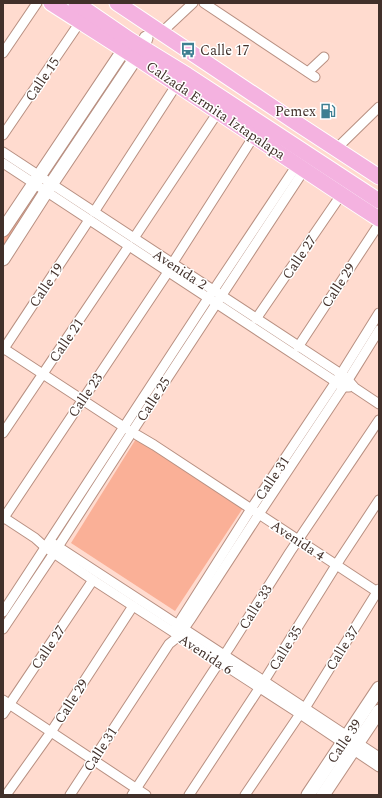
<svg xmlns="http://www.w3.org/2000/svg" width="382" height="798" font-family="Spectral,serif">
<rect width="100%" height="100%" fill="#ffdbcf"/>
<g fill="#fab097">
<path d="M123 56 130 60 3 251V236Z"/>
<path d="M139 434 243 508 175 611 71 543Z"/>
</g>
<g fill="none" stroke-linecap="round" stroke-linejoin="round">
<g stroke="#b89082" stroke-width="11">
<g id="street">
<path d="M204 3 315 77"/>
<path d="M162 32 193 3"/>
<path d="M3 53 37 3"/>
<path d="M308 72 324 57"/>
<path d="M3 135 80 22"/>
<path d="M336 149 379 107"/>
<path d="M3 152 341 374 348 380 355 388 379 404"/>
<path d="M3 163 336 382 343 387H349"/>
<path d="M94 212 177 84"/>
<path d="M134 238 218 112"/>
<path d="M172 264 254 136"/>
<path d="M256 319 341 195"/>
<path d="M298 347 379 224"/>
<path d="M3 348 127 429"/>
<path d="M3 350 89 220"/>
<path d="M3 433 129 246"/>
<path d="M137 435 154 445 379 593"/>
<path d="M3 517 35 538 45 547 93 580 300 714 379 767"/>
<path d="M3 519 168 272"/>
<path d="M54 544 264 681 379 757"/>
<path d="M3 612 205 303 297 165"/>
<path d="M3 629 54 553 132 432 304 170"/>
<path d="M175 629 251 509 341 374 379 313"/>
<path d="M3 700 146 795"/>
<path d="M305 708 379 589"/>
<path d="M3 714 93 580"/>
<path d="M6 795 51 732 133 606"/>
<path d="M70 795 169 644 179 636 190 620 259 514 348 380 379 330"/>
<path d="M132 795 214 670 229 648 290 552 379 420"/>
<path d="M189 795 264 681 340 559 379 500"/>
<path d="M245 795 300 714"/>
</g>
</g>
<g stroke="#b89082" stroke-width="15">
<g id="secondary">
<path d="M3 230 129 42"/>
<path d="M3 259 46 192 143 47 146 38"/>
<path d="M308 795 379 688"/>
<path d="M323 795 379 711"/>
</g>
</g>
<g stroke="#fff" stroke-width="17">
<g id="primary">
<path d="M51 3C93 30 135 56 176 84 244 129 311 175 379 219"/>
<path d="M76 3 130 40 187 75 379 201"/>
<path d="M117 3 301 126 379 177"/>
</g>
</g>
<use href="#street" stroke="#fff" stroke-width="9"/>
<use href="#secondary" stroke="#fff" stroke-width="13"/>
<use href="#primary" stroke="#f4b2e0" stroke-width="15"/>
</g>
<defs>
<g id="bus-bare" transform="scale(1.2)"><path d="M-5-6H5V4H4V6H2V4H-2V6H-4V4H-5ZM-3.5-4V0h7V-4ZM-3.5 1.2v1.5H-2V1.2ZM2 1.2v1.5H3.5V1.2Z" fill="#3e7f92" stroke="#fff" stroke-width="2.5" paint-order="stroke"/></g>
<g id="fuel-bare" transform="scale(1.2)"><path d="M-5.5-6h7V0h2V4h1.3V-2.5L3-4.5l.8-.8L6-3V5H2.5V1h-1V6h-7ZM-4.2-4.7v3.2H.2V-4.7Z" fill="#3e7f92" stroke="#fff" stroke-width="2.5" paint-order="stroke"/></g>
</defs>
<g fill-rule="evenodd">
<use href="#bus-bare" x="188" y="50"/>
<use href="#fuel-bare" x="328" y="111"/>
</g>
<g text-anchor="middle" stroke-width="3" stroke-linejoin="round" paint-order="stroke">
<g font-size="14" fill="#41302a" stroke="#fff" text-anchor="start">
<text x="200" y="55">Calle 17</text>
<text x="316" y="116" text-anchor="end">Pemex</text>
</g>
<g font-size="14" fill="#41302a" stroke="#fff">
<text transform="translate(42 79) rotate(-56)" y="5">Calle 15</text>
<text transform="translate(216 110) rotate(34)" y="5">Calzada Ermita Iztapalapa</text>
<text transform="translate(299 257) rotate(-56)" y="5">Calle 27</text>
<text transform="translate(180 269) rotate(33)" y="5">Avenida 2</text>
<text transform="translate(46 285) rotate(-56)" y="5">Calle 19</text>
<text transform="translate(338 285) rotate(-57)" y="5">Calle 29</text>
<text transform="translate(66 340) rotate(-56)" y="5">Calle 21</text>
<text transform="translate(85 395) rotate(-56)" y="5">Calle 23</text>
<text transform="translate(153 399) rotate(-57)" y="5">Calle 25</text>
<text transform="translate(272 478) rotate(-56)" y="5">Calle 31</text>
<text transform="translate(298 540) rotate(33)" y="5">Avenida 4</text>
<text transform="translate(255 607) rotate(-58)" y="5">Calle 33</text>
<text transform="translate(48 647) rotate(-56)" y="5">Calle 27</text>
<text transform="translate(285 648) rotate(-58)" y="5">Calle 35</text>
<text transform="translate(342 648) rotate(-58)" y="5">Calle 37</text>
<text transform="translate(206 654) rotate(33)" y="5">Avenida 6</text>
<text transform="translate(71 701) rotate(-57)" y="5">Calle 29</text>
<text transform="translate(344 741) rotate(-56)" y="5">Calle 39</text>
<text transform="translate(100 749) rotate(-57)" y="5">Calle 31</text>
</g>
</g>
<rect width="382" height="798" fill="none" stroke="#41302a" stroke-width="8"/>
</svg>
